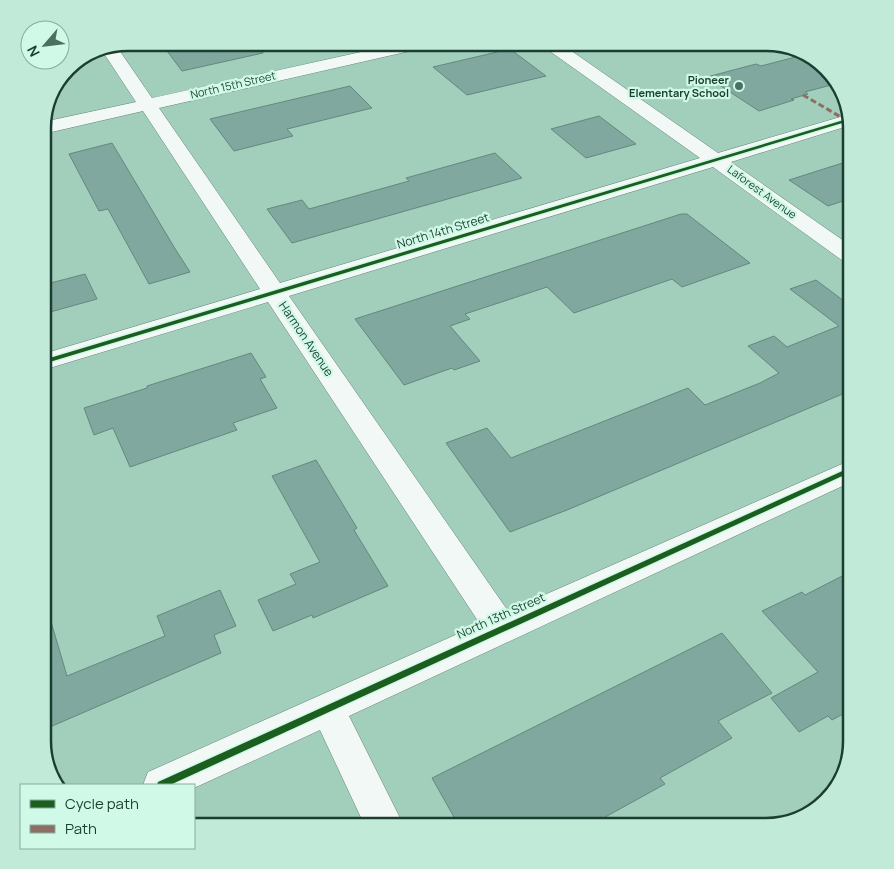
<svg xmlns="http://www.w3.org/2000/svg" width="894" height="869" font-family="Manrope,sans-serif">
<rect width="100%" height="100%" fill="#a2cebc"/>
<g fill="#81a89e" stroke="#64887e">
<path d="M161 43H262L263 53 182 71Z"/>
<path d="M510 49 546 76 467 95 433 67Z"/>
<path d="M807 54 830 71 835 84 805 92 808 94 791 99 794 100 759 111 707 77 756 64 761 66Z"/>
<path d="M350 86 372 108 287 129 293 136 234 151 210 119Z"/>
<path d="M599 116 636 144 586 158 551 129Z"/>
<path d="M112 143 174 247 190 272 149 284 108 209 99 211 69 154Z"/>
<path d="M495 153 522 178 292 243 267 209 302 200 309 209 409 181 406 178Z"/>
<path d="M852 160V198L828 206 789 180Z"/>
<path d="M681 214H687L750 263 682 287 672 279 574 313 547 287 465 314 470 319 450 326 480 361 454 370 452 368 404 385 355 319Z"/>
<path d="M85 274 97 299 43 314V285Z"/>
<path d="M816 280 852 307V390L567 510 510 532 446 443 487 428 511 458 688 388 705 405 760 383 779 373 748 346 774 336 787 347 839 326 790 289Z"/>
<path d="M251 353 266 377 260 379 277 408 233 423 237 430 130 467 113 428 94 435 84 408 147 388V386Z"/>
<path d="M316 460 357 528 354 530 388 586 313 618 312 615 273 631 258 600 296 584 290 574 320 562 272 476Z"/>
<path d="M852 571V709L832 720 828 716 799 732 771 698 818 672 762 611 802 592 805 595Z"/>
<path d="M220 590 236 626 214 635 221 653 43 730V615H49L67 676 165 636 157 616Z"/>
<path d="M722 633 772 693 718 721 732 738 660 778 665 784 589 826H459L432 778Z"/>
</g>
<g fill="none" stroke-linecap="round" stroke-linejoin="round">
<g stroke="#648478" stroke-width="1">
<path id="minor" d="M402 43H431L429 47 423 48 159 108 280 283 700 158 544 47 542 43H560L718 153 847 115 851 125 731 162 851 246V263L843 261 713 167 289 296 508 611 851 460V482L349 716 404 826H365L320 730 194 788V785H143L148 772 480 624 268 302 43 370V354L260 289 143 111 43 134V122L136 102 103 52 117 47 152 98Z"/>
</g>
<use href="#minor" fill="#f1f8f5" fill-rule="evenodd"/>
<path stroke="#8d6e63" stroke-width="3" stroke-dasharray="6 3" stroke-linecap="butt" d="M803 95 846 120"/>
<g stroke="#d1f9e7" stroke-width="3">
<g id="cycleway">
<path d="M847 119 849 121 43 364V360Z"/>
<path d="M849 468H851V472L170 785H157L158 782Z"/>
</g>
</g>
<use href="#cycleway" fill="#1b5e20" fill-rule="evenodd"/>
</g>
<circle fill="#4a7061" stroke="#d1f9e7" stroke-width="2" cx="739" cy="86" r="5"/>
<g text-anchor="middle" stroke-width="4.5" stroke-linejoin="round" paint-order="stroke">
<g font-size="11" font-weight="bold" fill="#1b3e30" stroke="#d1f9e7" text-anchor="end">
<text x="729" y="84">Pioneer<tspan x="729" dy="13">Elementary School</tspan></text>
</g>
<g font-size="11" fill="#1b3e30" stroke="#d1f9e7">
<text transform="translate(233 85) rotate(-13)" y="4">North 15th Street</text>
<text transform="translate(762 192) rotate(36)" y="4">Laforest Avenue</text>
</g>
<g font-size="12" fill="#1b3e30" stroke="#d1f9e7">
<text transform="translate(443 231) rotate(-17)" y="4">North 14th Street</text>
<text transform="translate(306 339) rotate(56)" y="4">Harmon Avenue</text>
<text transform="translate(501 616) rotate(-24)" y="4">North 13th Street</text>
</g>
</g>
<path d="M0 0H894V869H0ZM128 51H766A77 77 0 0 1 843 128V741A77 77 0 0 1 766 818H128A77 77 0 0 1 51 741V128A77 77 0 0 1 128 51Z" fill="#c2ead8" fill-rule="evenodd"/>
<path fill="none" stroke="#1b3e30" stroke-width="2.5" d="M128 51H766A77 77 0 0 1 843 128V741A77 77 0 0 1 766 818H128A77 77 0 0 1 51 741V128A77 77 0 0 1 128 51Z"/>
<rect x="20" y="784" width="175" height="65" fill="#d1f9e7" stroke="#88ae9e"/>
<rect x="30" y="800" width="25" height="8" fill="#1b5e20" stroke="#88ae9e"/>
<text x="65" y="809" font-size="15" fill="#1b3e30">Cycle path</text>
<rect x="30" y="825" width="25" height="8" fill="#8d6e63" stroke="#88ae9e"/>
<text x="65" y="834" font-size="15" fill="#1b3e30">Path</text>
<g transform="translate(45 45) rotate(242)"><circle r="24" fill="#d1f9e7" stroke="#88ae9e"/>
<path d="M0-4L9 19L0 12L-9 19Z" fill="#4a7061"/>
<text y="-8" font-size="14" font-weight="bold" text-anchor="middle" fill="#1b3e30">N</text>
</g>
</svg>
